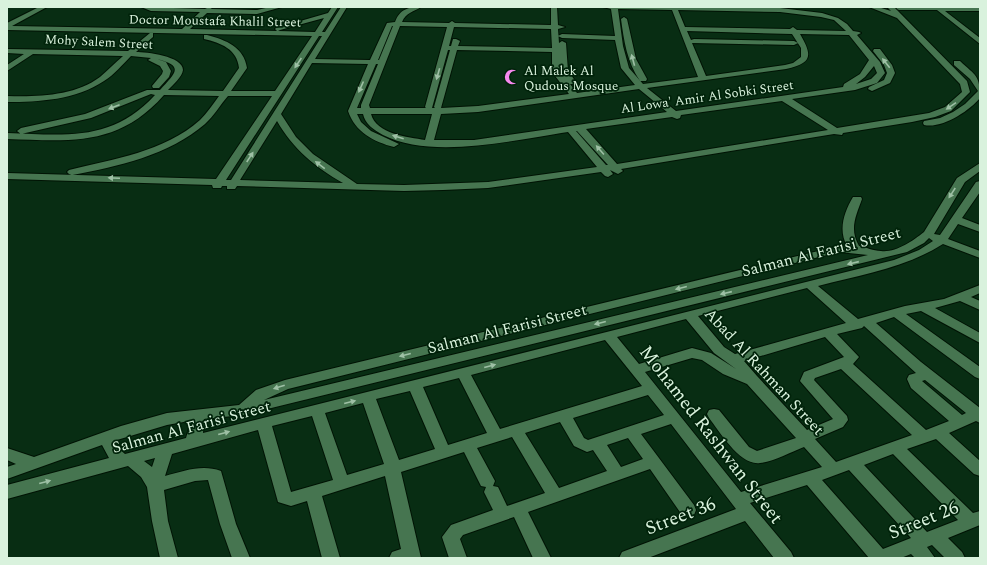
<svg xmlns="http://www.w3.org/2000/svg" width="987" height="565" font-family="Spectral,serif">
<rect width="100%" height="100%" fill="#082d13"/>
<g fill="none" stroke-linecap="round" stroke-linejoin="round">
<g stroke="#001304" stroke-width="2">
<g id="minor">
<path d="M39 7H47L12 26 182 29 200 12 151 11 141 7 205 9 209 7 212 9 257 10 270 7H282L257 14 207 13 190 29 277 31 275 29 276 28 328 13 332 7H338L322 32H325L341 7H347L315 59 370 60 387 23 395 22C400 9 408 7 421 7 414 12 406 12 402 22L449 23 452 21 455 23 551 25V7H557L558 25 565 27 558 29 559 43 562 41 566 43 568 71 576 82 575 84H570L577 93 635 85 621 68 615 40 562 38 558 36 562 34 615 36 611 9 603 7 780 8 822 13 838 18 847 24 853 31 859 32 861 33 857 35 880 62 885 73 877 83 855 90 792 99 837 128 929 113 945 107 962 92 960 84 897 18 869 7H878L891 11 887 7H894L967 81 970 92 951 111 935 117 912 122 843 133 842 135 834 134 621 169 623 171 618 174 610 170 613 174 608 177 605 176 601 172 488 188 443 190 404 191 237 186 235 189H227V186H222L221 188H213L212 185 7 179V173L216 179 272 96H228C220 105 214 116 205 124 169 155 117 167 72 175L69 174 67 172 69 170C113 159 164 152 200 120 207 113 213 104 219 96L164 95C118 147 71 141 7 139V133C66 135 112 142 155 95L151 94 91 118 21 134 17 131 21 128 85 114 147 90H160C174 74 186 66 157 59L166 62 171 71 169 77 159 88H153L152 86 162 74 163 71 160 66 148 60 151 58 131 56C123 64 114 75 104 81 76 100 39 102 7 102V96C37 97 75 96 100 77 108 70 115 63 123 56L33 54 7 71V65L24 54 7 53V49L128 51 150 33H153V37L136 52C146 52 183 56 183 70 182 77 173 85 168 90L223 91 239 68C237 49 221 43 204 39V35H207C226 40 244 47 247 68L231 91H275L312 36 7 30V23ZM618 9 672 10 698 77 643 84 629 68 623 46ZM678 10 780 12 821 17 834 20 846 31 797 30 793 27 790 29 685 27ZM324 18 315 32 278 31 280 30ZM392 26H393L379 60H378ZM400 26 447 27 425 107 426 108H370L369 105ZM454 27 551 29 552 48 458 46 460 41 456 39H453L451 46H449ZM687 31 792 34 801 48V57L793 63 785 65 706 76 692 43 794 45 798 43 794 41 694 39 691 40ZM800 34 849 35 869 60 860 74 844 84 843 87 676 111 647 88 786 69C812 63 813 56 800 34ZM319 36H322L231 180H226ZM448 50H450L434 107 435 108H432ZM457 50 552 52V72L569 94 478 106 441 108ZM312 63 368 64 348 111C355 132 374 142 394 147L399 144 371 131 361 122 357 114H363C365 124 374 130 383 135 432 160 514 140 568 132L597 167 488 182 404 185 357 184 313 154 296 137 281 114ZM376 64H378L361 105V108H357ZM874 66 877 73 871 79 856 84 865 77ZM639 89 667 112 474 140H434L441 114 478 112ZM782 101 828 130 617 164 586 129 672 117 677 119 680 118 681 115ZM371 114H432L425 140C408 137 376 134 371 114ZM277 121C293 149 315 167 343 183L240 180ZM576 131H577L608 165H606Z"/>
<path d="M896 7H980V11H945L980 38V44L937 10H899L897 9Z"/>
<path d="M624 17 627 19 636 59 647 79 646 81H640C627 62 624 41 621 19Z"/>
<path d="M874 49H880L892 65 895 73 890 83 872 91 868 89 869 87 884 80 887 73 884 65 873 51Z"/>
<path d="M954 61H960C976 76 980 75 980 98 969 111 942 129 924 125L923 123 924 121 940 118 953 112 965 104 978 91 970 79 954 65Z"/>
<path d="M980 163V171L965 182 934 234 940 235 976 182 980 181V192L962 218 980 225V232L958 224 948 239 980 251V258L943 244C905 268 861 275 818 286L858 319 905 306 944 299 980 285V293L971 297 980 301V310L960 301 935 308 980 333V343L921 311 906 314 980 367V379L975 377 894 317 876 323 921 362 980 408V423L976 421 949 433 980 461V476L974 474 936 439 907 449 973 513 980 511V525L948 538 962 552 965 558H945L932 545 927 547 935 558H915L911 554 901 558H869L807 485 750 503 791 552 794 558H774L745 521 648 558H619L622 552 736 509 671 424 641 434 694 505 696 510 694 515 688 517 682 515 650 469 528 512 551 558H533L514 517 463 535 460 539 467 558H449L442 537 451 525 493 510 484 492 486 487 481 486 464 452 401 472 421 558H389L392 552 401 549 385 476 322 496 340 558H322L307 501 291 506 278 502 258 430 172 454 165 476C184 471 202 464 221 471L236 524 250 558H232L220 524 208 480 195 481 164 490 168 521 178 558H160L152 521 147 487 141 477 128 466 7 499V485L109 458 102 445 7 479V467L16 464 7 460V448L34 457 121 426 167 413 239 405 256 390 285 380 839 246H847C838 230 844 212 853 197H861L862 199C856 216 849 229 859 246 866 247 873 251 881 251 895 253 913 241 924 232L957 178ZM929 238 933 241 919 250 894 260 203 433 204 419 243 415 907 252 924 243ZM839 252 868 255 264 400 288 389ZM807 288 846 323 735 354 724 347 698 316ZM686 319 714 353 736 369 711 353 692 348 639 364 617 337ZM864 326 916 373 909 375 907 379 911 388 949 421 926 430 853 364 859 357 837 334 862 328ZM825 337 844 357 804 372 800 381 833 419 807 430 757 376 744 361ZM605 340 642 386 500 429 471 375ZM692 358 702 360 723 374 747 384 796 438 757 451 749 447 719 410 714 409 709 410 707 414 709 418C720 432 740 466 760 463 773 462 791 452 804 447L822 467 741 492 645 372ZM841 369 912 435 836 462 815 439 843 427 848 420 847 416 814 380 815 378ZM459 378 487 433 448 445 423 387ZM925 380 966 413 962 415 922 381ZM410 391 435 449 399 460 376 399ZM648 395 664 415 588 440 584 438 573 418ZM363 403 384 464 347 475 325 413ZM312 416 333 480 291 492 272 426ZM189 421V428L186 438 125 454 118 448 117 440 167 425ZM560 422 574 446 587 452 593 450 607 471 559 488 525 433ZM512 437 545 493 507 506 498 487 493 486 495 481 477 448ZM628 438 643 459 621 467 607 445ZM893 454 958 520 927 532 864 465ZM155 458 152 467 144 461ZM849 470 911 538 883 549 822 480Z"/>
</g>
</g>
<use href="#minor" fill="#467550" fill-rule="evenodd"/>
</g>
<defs><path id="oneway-solid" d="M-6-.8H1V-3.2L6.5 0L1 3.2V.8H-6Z"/></defs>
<g fill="#9ec0a5">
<use href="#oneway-solid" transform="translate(633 60) rotate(-105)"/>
<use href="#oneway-solid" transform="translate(298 63) rotate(124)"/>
<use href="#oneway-solid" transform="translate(886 63) rotate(-128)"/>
<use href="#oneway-solid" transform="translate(438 74) rotate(106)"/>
<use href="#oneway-solid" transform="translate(361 87) rotate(114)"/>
<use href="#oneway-solid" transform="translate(951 106) rotate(146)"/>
<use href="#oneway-solid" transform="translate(114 107) rotate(159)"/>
<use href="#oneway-solid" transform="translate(398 137) rotate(-162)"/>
<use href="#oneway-solid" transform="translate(600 150) rotate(-131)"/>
<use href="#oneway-solid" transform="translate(250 157) rotate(-57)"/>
<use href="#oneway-solid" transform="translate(320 165) rotate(-143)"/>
<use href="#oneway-solid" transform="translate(114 178) rotate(-178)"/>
<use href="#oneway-solid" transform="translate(952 193) rotate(123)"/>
<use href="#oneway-solid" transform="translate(853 263) rotate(167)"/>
<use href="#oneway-solid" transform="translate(681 288) rotate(166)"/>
<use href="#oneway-solid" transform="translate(726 293) rotate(167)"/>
<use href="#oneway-solid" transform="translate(600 323) rotate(166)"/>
<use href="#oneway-solid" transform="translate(405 355) rotate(166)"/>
<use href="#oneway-solid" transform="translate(490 366) rotate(-15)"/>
<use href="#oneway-solid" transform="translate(279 387) rotate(163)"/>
<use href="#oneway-solid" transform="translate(350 402) rotate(-14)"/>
<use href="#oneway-solid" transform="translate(224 433) rotate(-15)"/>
<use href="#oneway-solid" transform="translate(45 482) rotate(-15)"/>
</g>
<defs>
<g id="mosque-bare" transform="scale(1.2)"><path d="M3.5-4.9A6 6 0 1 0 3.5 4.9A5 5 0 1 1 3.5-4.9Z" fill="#f689ee" stroke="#00230a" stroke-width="2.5" paint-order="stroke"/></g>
</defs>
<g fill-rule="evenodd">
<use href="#mosque-bare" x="512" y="77"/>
</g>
<g text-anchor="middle" stroke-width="3.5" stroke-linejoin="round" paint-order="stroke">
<g font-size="13" fill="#d9f2dd" stroke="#00230a">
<text transform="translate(215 20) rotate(1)" y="5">Doctor Moustafa Khalil Street</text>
<text transform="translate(99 41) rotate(3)" y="5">Mohy Salem Street</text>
<text transform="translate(707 96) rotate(-8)" y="5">Al Lowa' Amir Al Sobki Street</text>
</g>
<g font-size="13" fill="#d9f2dd" stroke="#00230a" text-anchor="start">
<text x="524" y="75">Al Malek Al<tspan x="524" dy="15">Qudous Mosque</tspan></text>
</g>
<g font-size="16" fill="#d9f2dd" stroke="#00230a">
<text transform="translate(821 251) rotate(-14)" y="6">Salman Al Farisi Street</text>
<text transform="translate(507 328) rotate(-14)" y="6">Salman Al Farisi Street</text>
<text transform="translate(765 371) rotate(47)" y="6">Abad Al Rahman Street</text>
<text transform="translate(191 426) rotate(-15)" y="6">Salman Al Farisi Street</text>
</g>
<g font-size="19" fill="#d9f2dd" stroke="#00230a">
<text transform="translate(712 434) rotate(52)" y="7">Mohamed Rashwan Street</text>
<text transform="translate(680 515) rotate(-21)" y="7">Street 36</text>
<text transform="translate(923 519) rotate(-22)" y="7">Street 26</text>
</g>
</g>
<rect width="987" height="565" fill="none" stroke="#d9f2dd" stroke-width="16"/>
</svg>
